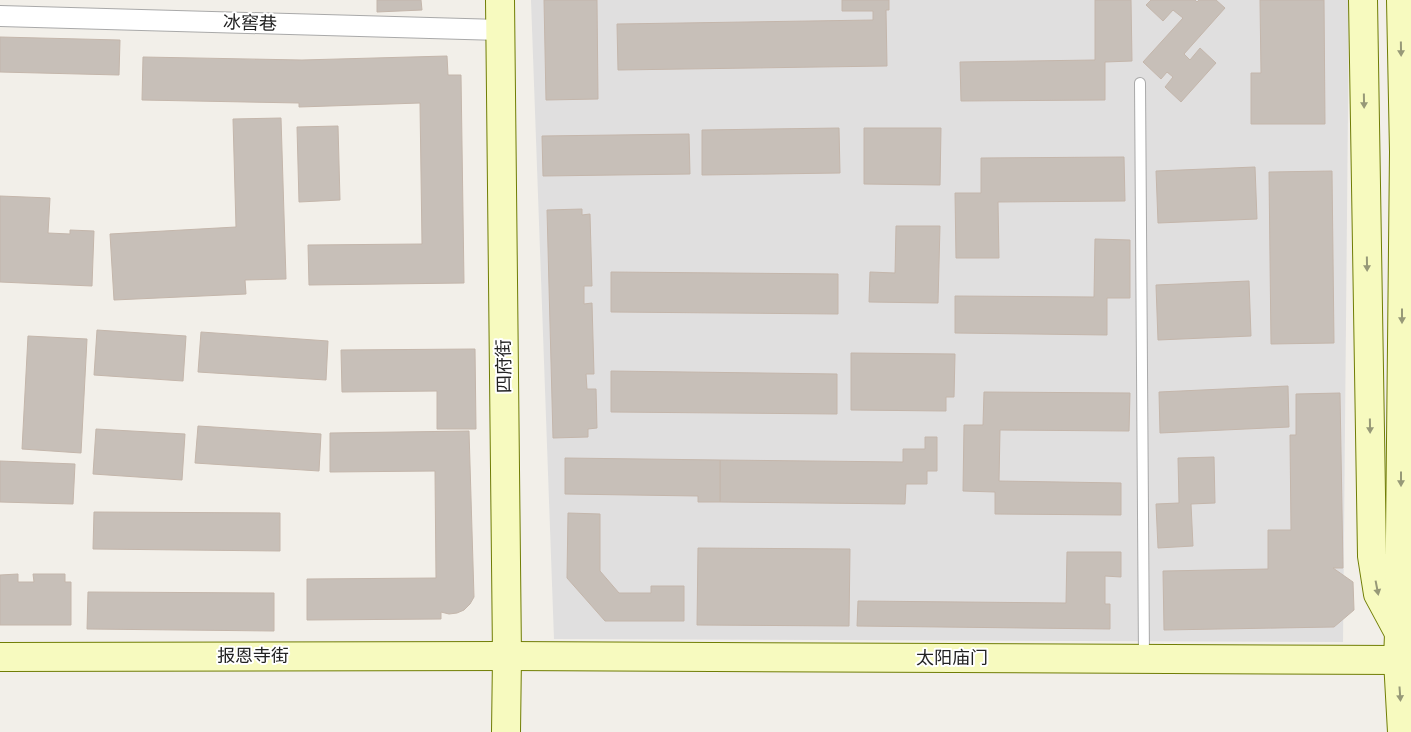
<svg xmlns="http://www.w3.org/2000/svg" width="1411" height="732" font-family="'Space Grotesk','Noto Sans SC',sans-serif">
<rect width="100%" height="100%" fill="#f2efe9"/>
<path fill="#e0dfdf" d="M531 0H1349L1343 642 554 639Z"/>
<g fill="#c7bfb8" stroke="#c4b6ab">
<path d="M377 0H421L422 10 377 12Z"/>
<path d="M544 0H597L598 99 546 100Z"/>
<path d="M842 0H889V10H886L887 66 618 70 617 24 873 20V11H842Z"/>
<path d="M1095 0H1131L1132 61 1105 62V100L961 101 960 62 1095 60Z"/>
<path d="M1151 0H1195L1197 2 1199 0H1216L1225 8 1184 54 1190 60 1200 48 1216 63 1181 102 1165 87 1173 77 1167 72 1161 79 1143 62 1183 18 1173 10 1163 21 1146 5Z"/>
<path d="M1260 0H1324L1325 124H1251V73H1261Z"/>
<path d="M0 37 120 40 119 75 0 72Z"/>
<path d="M447 56 448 75H461L464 283 309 285 308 245 422 244 420 103 299 107V103L142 100 143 57 302 60Z"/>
<path d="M281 118 286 279 245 280 246 294 114 300 110 234 236 227 233 119Z"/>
<path d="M338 126 340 200 299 202 297 127Z"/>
<path d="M839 128 840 173 702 175V130Z"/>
<path d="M864 128H941L940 185 864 184Z"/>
<path d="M689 134 690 174 543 176 542 136Z"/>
<path d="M1124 157 1125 201 998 202 999 258H956L955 193H981V158Z"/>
<path d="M1255 167 1257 219 1158 223 1156 171Z"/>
<path d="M1332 171 1334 343 1271 344 1269 172Z"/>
<path d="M0 196 50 198 48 233 70 234V230L94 231 92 286 0 282Z"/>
<path d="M582 209V215L590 214 592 286H584V304L592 303 594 374H586L587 389H596L597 428 588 429V437L553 438 547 210Z"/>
<path d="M896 226H940L938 303 869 302 870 272 895 273Z"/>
<path d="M1095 239 1130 240V298H1107V335L955 333V296L1094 297Z"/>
<path d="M611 272 838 274V314L611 312Z"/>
<path d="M1249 281 1251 336 1158 340 1156 285Z"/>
<path d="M97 330 186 336 183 381 94 375Z"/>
<path d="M201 332 328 341 326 380 198 372Z"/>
<path d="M28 336 87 339 81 453 22 449Z"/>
<path d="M475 349 476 429H437V391L342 392 341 350Z"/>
<path d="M851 353 955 354 954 397H946V411L851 410Z"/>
<path d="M611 371 837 374V414L611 412Z"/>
<path d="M1288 386 1289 427 1160 433 1159 392Z"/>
<path d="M984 392 1130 393 1129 431 1000 430 999 481 1121 483V515L995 514V492L963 491 964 425H983Z"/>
<path d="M1340 393 1343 568H1333L1353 582 1354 610 1334 627 1164 630 1163 571 1268 569V530H1291L1290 435H1296V394Z"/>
<path d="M198 426 321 434 319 471 195 463Z"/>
<path d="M96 429 185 434 182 480 93 474Z"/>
<path d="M469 431 474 597 470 604 464 610 457 613 449 614 441 612V619L307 620V579L436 578 435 471 330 472V433Z"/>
<path d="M925 437H937V471H927V484H906L905 504 720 502V460L903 462V449H925Z"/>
<path d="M1214 457 1215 503 1191 504 1193 546 1158 548 1156 504 1179 503 1178 458Z"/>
<path d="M565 458 720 460V502H698V496L565 494Z"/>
<path d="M0 461 75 464 73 504 0 502Z"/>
<path d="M94 512 280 513V551L93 549Z"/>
<path d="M568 513 600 514V571L619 593H651V586H684V621H605L567 578Z"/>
<path d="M698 548 850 549 849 626 697 625Z"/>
<path d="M1067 552H1121V577L1105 576V604H1110V629L857 626 858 601 1066 603Z"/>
<path d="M18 574V582H34L33 574H65V582H71V625H0V575Z"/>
<path d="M88 592 274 593V631L87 629Z"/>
</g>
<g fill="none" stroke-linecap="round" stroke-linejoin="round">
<g stroke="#a9a9a9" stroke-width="12">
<path id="lane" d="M1140 83 1144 658"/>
</g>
<g stroke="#a9a9a9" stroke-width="22">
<path id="street" d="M0 16 500 30"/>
</g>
<g stroke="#707d05" stroke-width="30">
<g id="secondary">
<path d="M500 0 507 656 506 732"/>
<path d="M1363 0 1372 556 1378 594 1399 633"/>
<path d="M1401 0 1404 152 1399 634 1398 660 1402 732"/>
<path d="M0 657 507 656 1398 660"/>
</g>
</g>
<use href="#lane" stroke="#fff" stroke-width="10"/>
<use href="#street" stroke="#fff" stroke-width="20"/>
<use href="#secondary" stroke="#f7fabf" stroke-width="28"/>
</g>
<defs><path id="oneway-solid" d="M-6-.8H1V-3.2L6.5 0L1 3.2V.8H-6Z" transform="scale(1.25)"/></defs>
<g fill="#979978">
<use href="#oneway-solid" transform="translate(1401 49) rotate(89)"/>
<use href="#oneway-solid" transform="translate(1364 101) rotate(89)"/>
<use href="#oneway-solid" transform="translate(1367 264) rotate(89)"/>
<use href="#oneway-solid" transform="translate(1402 316) rotate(90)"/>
<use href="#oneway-solid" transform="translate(1370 426) rotate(89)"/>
<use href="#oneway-solid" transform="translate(1401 479) rotate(90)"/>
<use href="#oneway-solid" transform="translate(1377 588) rotate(79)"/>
<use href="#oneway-solid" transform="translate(1400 694) rotate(86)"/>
</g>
<g text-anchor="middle" stroke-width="4" stroke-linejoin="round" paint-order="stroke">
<g font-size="18" fill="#222" stroke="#fff">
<text transform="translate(250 23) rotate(2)" y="6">冰窖巷</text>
<text transform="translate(504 366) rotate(-91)" y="6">四府街</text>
<text x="253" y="662">报恩寺街</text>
<text x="952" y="664">太阳庙门</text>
</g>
</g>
</svg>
